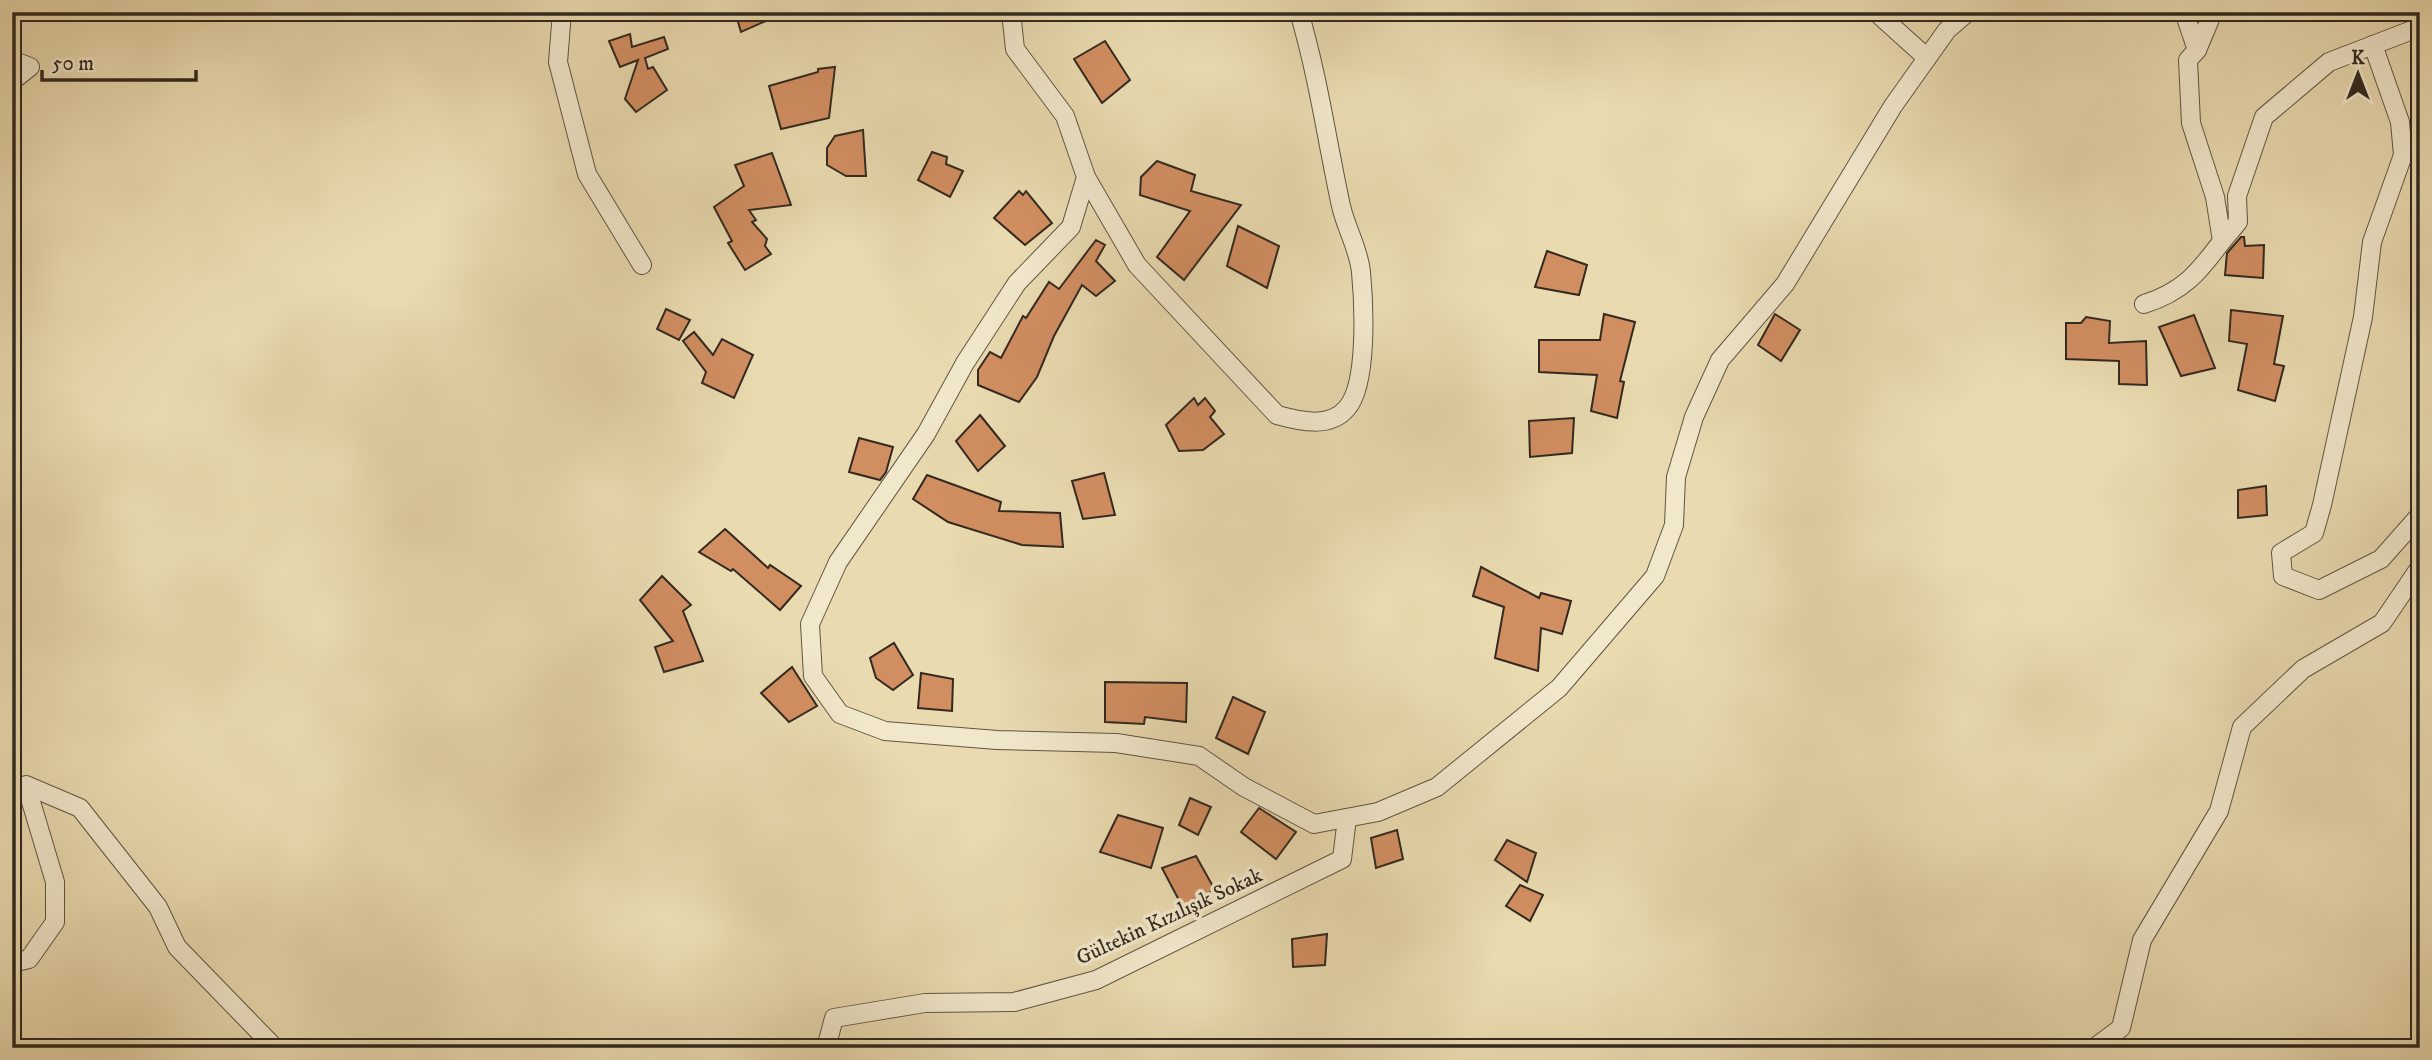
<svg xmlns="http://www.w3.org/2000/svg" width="2432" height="1060" font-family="'IM FELL DW Pica',serif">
<rect width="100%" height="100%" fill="#e9daaf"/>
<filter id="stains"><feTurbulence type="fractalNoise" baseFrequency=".00286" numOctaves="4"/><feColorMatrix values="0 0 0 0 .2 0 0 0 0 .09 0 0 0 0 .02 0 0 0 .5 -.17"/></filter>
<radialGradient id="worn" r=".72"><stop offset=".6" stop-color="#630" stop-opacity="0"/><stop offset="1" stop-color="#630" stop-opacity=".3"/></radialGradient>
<g fill="#d18e61" stroke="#332920" stroke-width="2">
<path d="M735 12H786L741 32Z"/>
<path d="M630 34 632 47 664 37 668 49 645 58 648 69 653 67 667 90 636 112 625 99 638 60 620 67 609 41Z"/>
<path d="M1105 41 1130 80 1102 103 1074 59Z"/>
<path d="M835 67 829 118 781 129 769 86 818 72V69Z"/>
<path d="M863 130 866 176H846L827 165V148L835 136Z"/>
<path d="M932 152 947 157 946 164 963 171 950 197 918 180Z"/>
<path d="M772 153 791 205 749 210 756 220 752 222 767 239 765 246 771 254 745 270 728 243 732 241 714 207 744 186 735 165Z"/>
<path d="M1157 161 1195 175 1191 191 1241 205 1184 280 1157 257 1190 211 1140 195 1141 177Z"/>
<path d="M1019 191 1023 195 1026 191 1052 223 1025 245 994 218Z"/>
<path d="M1238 226 1279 246 1267 288 1227 266Z"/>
<path d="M2241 237H2244L2245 246 2264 245 2263 278 2225 275 2227 253Z"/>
<path d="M1096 240 1105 245 1096 261 1115 281 1096 296 1082 285 1054 336 1037 377 1019 402 978 385V370L990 352 1001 358 1023 316 1026 318 1049 282 1059 289Z"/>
<path d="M1547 251 1587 265 1579 295 1535 287Z"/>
<path d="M666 309 690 320 679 340 657 329Z"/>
<path d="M2231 310 2283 316 2274 364 2284 366 2275 401 2238 390 2247 344 2229 341Z"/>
<path d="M1604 314 1635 322 1620 381 1624 382 1617 418 1591 411 1597 375 1539 372V340H1600Z"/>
<path d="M1775 314 1800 330 1781 361 1758 345Z"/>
<path d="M2194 315 2215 368 2181 376 2159 327Z"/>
<path d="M2086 317 2110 321 2109 343 2146 341 2147 385 2119 384V361L2066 359V323H2081Z"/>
<path d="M694 332 713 355 722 339 753 355 734 398 702 383 706 372 683 341Z"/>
<path d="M1194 398 1198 405 1205 398 1215 411 1210 417 1224 434 1203 450 1179 451 1166 425Z"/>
<path d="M980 415 1005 446 978 471 956 441Z"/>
<path d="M1574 418 1572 453 1530 457 1529 421Z"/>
<path d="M859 438 893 447 886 472 880 480 849 472Z"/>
<path d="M1104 473 1115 515 1083 519 1072 481Z"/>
<path d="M927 475 1001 502 999 511 1060 513 1063 547 1022 545 948 522 913 499Z"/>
<path d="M2266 486 2267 515 2238 518V490Z"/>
<path d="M725 529 768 568 770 565 801 586 780 610 733 569 731 571 699 552Z"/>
<path d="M1481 567 1539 598 1541 593 1571 601 1562 634 1541 628 1538 671 1495 658 1504 607 1473 596Z"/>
<path d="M662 576 691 605 683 611 703 661 664 672 655 647 673 641 640 600Z"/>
<path d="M894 643 913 675 893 690 876 678 870 658Z"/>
<path d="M792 667 817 706 789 722 761 693Z"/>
<path d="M921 673 953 679 952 711 918 708Z"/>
<path d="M1105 682 1187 683 1186 722 1145 717 1144 724 1105 722Z"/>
<path d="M1233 697 1265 712 1248 754 1216 738Z"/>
<path d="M1190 798 1211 807 1198 835 1179 825Z"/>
<path d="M1259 808 1296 832 1276 859 1241 832Z"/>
<path d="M1118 815 1163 828 1151 868 1100 852Z"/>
<path d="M1397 830 1403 859 1376 868 1371 838Z"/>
<path d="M1507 840 1536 853 1527 882 1495 860Z"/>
<path d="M1196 856 1215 890 1182 906 1162 868Z"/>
<path d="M1520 885 1543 895 1530 921 1506 906Z"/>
<path d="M1327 934 1325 965 1293 967 1292 939Z"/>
</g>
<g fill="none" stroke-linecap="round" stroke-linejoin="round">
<g stroke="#605544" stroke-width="20">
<g id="minor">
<path d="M562 12 558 62 587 174 642 265"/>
<path d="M1011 12 1015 49 1065 116 1086 177 1071 227 1017 283 965 363 926 434 838 562 810 624 813 676 840 714 885 731 997 740 1116 743 1199 756 1244 787 1314 824 1378 812 1437 787 1559 688 1655 576 1674 525 1676 477 1694 417 1720 360 1785 284 1893 106 1947 30 1968 12"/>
<path d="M1876 12 1927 58"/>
<path d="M2184 12 2197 50 2188 60 2191 123 2215 197 2222 241 2238 222 2237 196 2264 117 2329 62 2420 27"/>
<path d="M2373 45 2400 122 2403 155 2372 242 2363 317 2322 505 2314 533 2281 553 2283 576 2319 590 2381 559 2420 515"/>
<path d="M2197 50 2213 12"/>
<path d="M12 60 30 67 12 81"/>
<path d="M1086 177 1137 265 1277 415C1299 421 1330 429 1347 408 1368 384 1364 304 1361 272 1359 250 1346 228 1341 206 1327 141 1318 76 1299 12"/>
<path d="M2144 304C2183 292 2199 272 2222 241"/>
<path d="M12 963 29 959 55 922V882L26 785 80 808 158 907 177 947 275 1048"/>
<path d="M826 1048 834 1018 925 1003 1014 1002 1096 980 1342 859 1347 818"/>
<path d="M2094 1048 2121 1028 2142 940 2219 811 2242 727 2303 669 2382 623 2420 567"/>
</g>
</g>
<use href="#minor" stroke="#f1e7cb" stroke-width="18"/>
</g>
<g text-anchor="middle" stroke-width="7" stroke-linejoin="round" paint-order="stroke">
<g font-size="21" fill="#332920" stroke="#f1e7cb">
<text transform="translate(1169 916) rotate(-25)" y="7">Gültekin Kızılışık Sokak</text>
</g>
</g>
<rect width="2432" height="1060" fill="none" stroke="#e9daaf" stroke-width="42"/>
<rect x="14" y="14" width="2404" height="1032" fill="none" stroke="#332920" stroke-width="3.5"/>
<rect x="21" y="21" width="2390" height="1018" fill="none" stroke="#332920" stroke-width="2"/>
<g transform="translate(2358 74)" stroke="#f1e7cb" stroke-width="5" paint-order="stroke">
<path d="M0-5L12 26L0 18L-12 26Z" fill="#332920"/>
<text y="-10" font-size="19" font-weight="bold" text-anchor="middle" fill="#332920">K</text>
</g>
<path d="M42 70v10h154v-10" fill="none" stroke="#332920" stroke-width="3.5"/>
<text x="52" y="70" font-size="21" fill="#332920" stroke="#f1e7cb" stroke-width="5" paint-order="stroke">50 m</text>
<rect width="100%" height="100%" filter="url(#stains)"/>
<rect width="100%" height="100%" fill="url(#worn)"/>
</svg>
